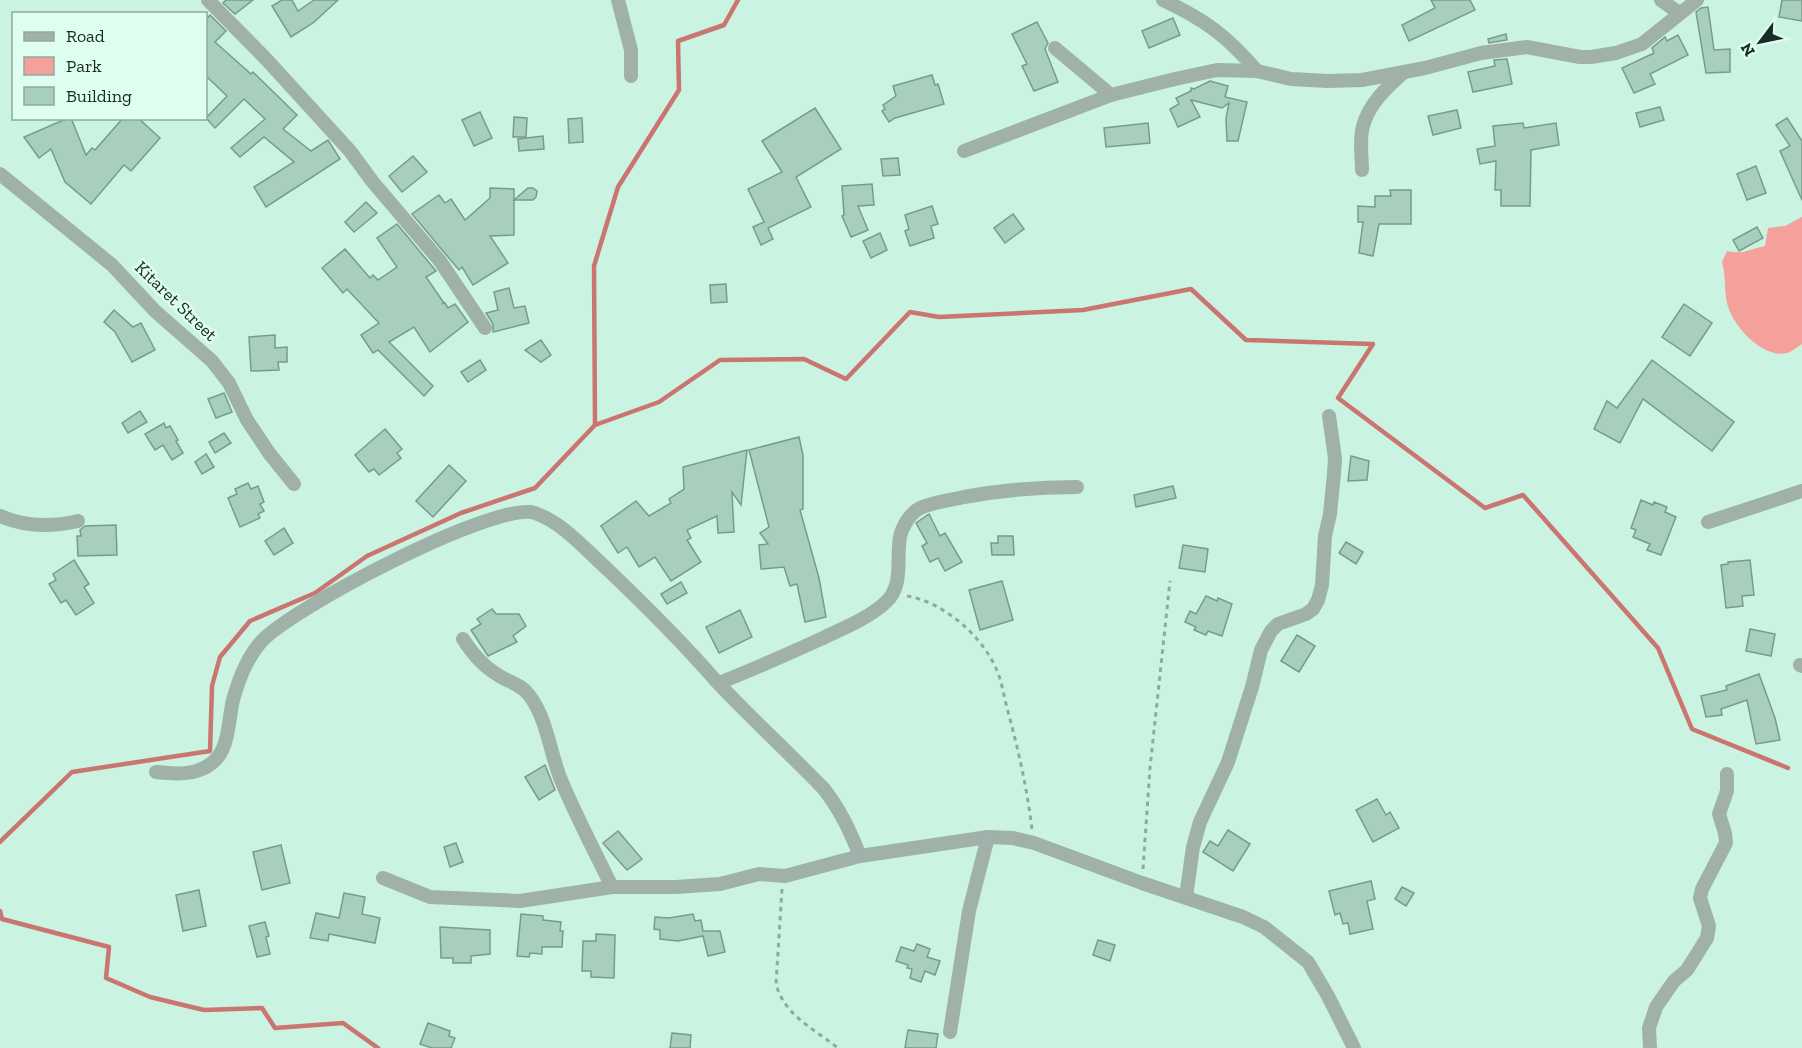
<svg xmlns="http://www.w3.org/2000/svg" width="1802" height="1048" font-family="'Zilla Slab',serif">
<rect width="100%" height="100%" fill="#cbf3e1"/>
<path fill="#f4a19b" d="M1802 217V344C1797 347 1792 352 1787 353 1762 359 1732 325 1727 303 1724 289 1726 275 1722 262L1727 251C1743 255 1749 249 1765 246L1768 228 1785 226Z"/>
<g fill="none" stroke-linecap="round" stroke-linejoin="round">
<g stroke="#ca756f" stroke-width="4.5">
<path d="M595 425 659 402 720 360 804 359 846 379 910 312 939 317 1083 310 1191 289 1246 340 1373 344 1338 398 1485 508 1523 495 1658 648 1692 729 1788 768"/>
<path d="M0 842 72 772 210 751 212 686 220 657 250 621 315 593 367 556 461 513 535 488 595 425 594 266 618 187 679 90 678 41 724 25 738 0"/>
<path d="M0 911 2 919 109 947 106 978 150 997 204 1010 262 1008 275 1028 343 1023 378 1048"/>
</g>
</g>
<g fill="#a8cfbe" stroke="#779c8c" stroke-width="1.5">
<path d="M226 0H253L235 14 223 3Z"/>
<path d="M282 0H292L298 11 314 0H338L313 23 291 37 272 6Z"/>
<path d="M1431 0H1470L1475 10 1409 41 1402 25 1435 8Z"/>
<path d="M1782 0H1802V21L1779 17Z"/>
<path d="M1708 7 1714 50 1730 49V72L1706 73 1696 12 1701 8Z"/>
<path d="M210 15 226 31 215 42 251 74 253 72 297 115 283 129 311 151 328 140 340 159 266 207 254 187 294 162 264 137 240 157 231 148 265 119 244 99 215 128 206 118 227 96 206 76V20Z"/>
<path d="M1173 18 1180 35 1149 48 1142 31Z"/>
<path d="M1037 22 1048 43 1045 49 1058 82 1034 91 1022 66 1027 64 1012 34Z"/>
<path d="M1506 34 1507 40 1489 43 1488 39Z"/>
<path d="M1678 35 1688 55 1650 74 1655 84 1634 93 1622 68 1654 53 1652 48 1665 37 1667 41Z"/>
<path d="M1507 59 1512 84 1473 92 1468 72 1495 66 1494 60Z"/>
<path d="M932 75 935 85 938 84 944 104 895 118 889 122 882 111 885 109 883 105 896 96 893 86Z"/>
<path d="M1210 81 1228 86 1225 97 1247 102 1238 141H1227L1226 118 1229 103 1222 108 1191 100 1200 117 1178 127 1170 109 1179 104 1176 98 1191 91V88L1194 89Z"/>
<path d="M1660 107 1664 120 1640 127 1636 113Z"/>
<path d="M815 108 841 149 796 177 811 207 768 228 773 239 761 245 753 227 764 222 748 189 782 172 762 141Z"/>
<path d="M1457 110 1461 128 1433 135 1428 116Z"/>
<path d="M480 112 492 138 474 146 462 120Z"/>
<path d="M514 117 527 118 526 137H513Z"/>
<path d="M68 118H71L86 155 92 148 95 150 123 118H138L160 138 131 171 124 165 91 204 65 182 51 149 39 158 24 137Z"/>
<path d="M582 118 583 142 569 143 568 119Z"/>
<path d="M1787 118 1802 141V200L1780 151 1790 146 1776 125Z"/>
<path d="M1148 123 1150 143 1106 147 1104 128Z"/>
<path d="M1523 123 1524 128 1556 123 1559 145 1531 150 1530 206H1501V190H1495L1496 161 1480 164 1477 149 1495 146 1493 126Z"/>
<path d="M543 136 544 149 519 151 518 139Z"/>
<path d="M413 156 427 172 402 192 389 176Z"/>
<path d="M898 158 900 175 883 176 881 159Z"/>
<path d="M1756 166 1766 193 1747 200 1737 174Z"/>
<path d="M872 184 874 205 858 206 868 230 851 237 842 216 844 215 842 186Z"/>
<path d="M490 188 514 189V235L490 236 508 263 473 285 462 267 459 270 412 214 439 195 445 203 451 199 465 220 490 198Z"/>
<path d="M528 188H533L537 191 536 197 533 200H514Z"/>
<path d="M1390 190H1411V224H1379L1373 256 1359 253 1363 222H1358V206L1375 207V196H1391Z"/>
<path d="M366 202 377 213 354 232 345 222Z"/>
<path d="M932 206 938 224 931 226 934 238 910 246 905 231 909 229 905 215Z"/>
<path d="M1013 214 1024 229 1005 243 994 228Z"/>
<path d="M397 224 436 271 426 277 444 303 442 304 445 303 448 308 455 304 468 322 430 352 414 327 389 342 433 386 424 396 378 350 373 353 361 335 379 323 347 289 343 293 322 268 345 249 370 278 373 275 378 280 397 267 377 238Z"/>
<path d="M1757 227 1763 238 1739 251 1733 240Z"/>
<path d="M880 233 887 250 871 258 863 241Z"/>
<path d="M726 284 727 302 711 303 710 285Z"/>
<path d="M509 288 514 308 525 306 529 323 493 332V324L486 313 498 310 494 292Z"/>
<path d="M1684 304 1712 323 1690 356 1662 337Z"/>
<path d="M114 310 133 327 141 323 155 350 132 362 115 332 104 322Z"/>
<path d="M275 335V348L287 347V362H278L279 370 251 371 249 337Z"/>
<path d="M541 340 551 355 541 362 525 350Z"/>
<path d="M480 360 486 370 468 382 461 372Z"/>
<path d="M1652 360 1734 422 1712 451 1643 399 1620 443 1594 429 1607 401 1617 408Z"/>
<path d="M224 393 232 412 216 418 208 399Z"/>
<path d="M140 411 147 422 128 433 122 423Z"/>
<path d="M164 423 166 428 170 426 178 440 176 441 183 453 172 460 163 445 155 450 145 434Z"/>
<path d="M385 429 402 449 397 453 401 458 379 475 374 469 369 472 355 455Z"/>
<path d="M224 433 231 443 215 453 209 442Z"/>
<path d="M799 437 803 455V509L800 510 819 578 826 617 805 622 797 584 790 586 784 567 761 569 759 545 768 544 760 533 769 527 749 450Z"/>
<path d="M747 450 741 505 732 492 734 532 718 533 717 516 687 530 691 538 687 540 701 562 671 581 655 557 639 567 627 547 618 553 601 526 636 501 649 516 671 503 669 499 684 489 683 467Z"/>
<path d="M206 454 214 467 202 474 195 462Z"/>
<path d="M1351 456 1369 461 1367 480 1348 481Z"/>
<path d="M449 465 466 481 433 517 416 501Z"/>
<path d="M248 483 251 489 258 486 264 502 260 504 264 511 258 514 260 518 240 527 228 498 237 494 235 489Z"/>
<path d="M1173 486 1176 498 1136 507 1134 495Z"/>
<path d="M1641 500 1653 505 1654 502 1667 507 1665 512 1676 517 1661 555 1647 550 1650 544 1633 537 1636 530 1631 528Z"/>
<path d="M929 514 940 536 945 533 962 562 945 571 938 558 930 562 922 546 927 543 916 523Z"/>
<path d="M116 525 117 555 78 556 77 536H81L80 530 85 526Z"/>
<path d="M284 528 293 543 274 555 265 541Z"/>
<path d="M998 536H1013L1014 555H992L991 543H998Z"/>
<path d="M1346 542 1363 552 1356 564 1339 553Z"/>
<path d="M1183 545 1208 549 1205 572 1179 568Z"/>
<path d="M74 560 89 584 84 587 94 603 76 615 66 600 61 603 49 584 56 580 53 574Z"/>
<path d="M1750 560 1754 595 1742 596 1743 606 1726 608 1721 565 1728 564V562Z"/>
<path d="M1002 581 1013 620 980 630 969 590Z"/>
<path d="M681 582 687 593 667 604 661 594Z"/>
<path d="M1206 596 1217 601 1218 598 1232 604 1222 636 1208 631 1206 635 1194 630 1196 627 1185 622 1190 611 1196 614Z"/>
<path d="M492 609 496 614H519L526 626 513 636 517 642 488 656 471 630 481 624 477 619Z"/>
<path d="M740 610 752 637 719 653 706 627Z"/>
<path d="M1750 629 1775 634 1771 656 1746 651Z"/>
<path d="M1297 635 1315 646 1299 672 1281 661Z"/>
<path d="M1759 674 1775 718 1780 740 1756 744 1747 700 1721 709 1722 715 1706 717 1701 696 1727 690 1726 686Z"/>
<path d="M545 765 555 790 539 800 525 777Z"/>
<path d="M1377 799 1386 815 1390 812 1399 828 1373 842 1356 810Z"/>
<path d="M1228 830 1250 844 1233 871 1203 852 1210 841 1218 846Z"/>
<path d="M618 831 642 859 627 870 603 843Z"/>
<path d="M456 843 463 862 450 867 444 847Z"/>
<path d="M281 845 290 883 262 890 253 852Z"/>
<path d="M1371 881 1375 899 1367 901 1373 929 1350 934 1348 923 1343 924 1340 913 1335 915 1329 891Z"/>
<path d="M1402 887 1414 893 1406 906 1395 899Z"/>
<path d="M199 890 206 926 183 931 176 895Z"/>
<path d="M344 893 365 897 362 914 380 918 375 943 329 934 328 941 310 938 316 913 339 918Z"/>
<path d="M521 914 543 916V920L561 922 560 931H563L562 947H542V954L530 953 529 957 517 956Z"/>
<path d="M693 914 695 921 701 920 703 931H720L725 952 708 956 703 936 678 941 660 939V930L654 929 655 917 669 918Z"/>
<path d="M265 922 269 936 266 937 270 954 257 957 249 926Z"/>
<path d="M440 927 490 930V954L471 956V963H453V958H441Z"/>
<path d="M596 934 615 935 614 978 591 977V971H582L583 941H596Z"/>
<path d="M1098 940 1115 945 1110 961 1093 955Z"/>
<path d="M917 944 930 949 927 957 940 961 935 975 925 971 921 982 910 978 912 969 907 968 908 965 896 961 901 947 914 951Z"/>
<path d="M428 1023 450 1031 449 1036 455 1038 451 1048H432L420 1044Z"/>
<path d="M908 1030 938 1034 936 1048H905Z"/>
<path d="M672 1033 691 1035 690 1048H670Z"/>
</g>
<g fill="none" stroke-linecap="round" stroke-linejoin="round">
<g stroke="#8dac9e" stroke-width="3" stroke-dasharray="4.5 4.5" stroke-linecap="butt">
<path d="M907 596C944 602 984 637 998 673 1002 684 1004 696 1007 708 1018 748 1027 788 1032 829"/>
<path d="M1143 869 1150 768 1170 581"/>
<path d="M782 889 776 984C784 1015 814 1029 838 1048"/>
</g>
<g stroke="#a0b1a9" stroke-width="14">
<path d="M208 0 267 60 350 151 372 181 440 261 485 328"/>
<path d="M618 0 631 50V76"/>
<path d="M1163 0C1205 20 1226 35 1257 71"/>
<path d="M1661 0 1679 13"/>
<path d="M1055 48 1111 95"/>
<path d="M964 151 1111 95 1175 79 1217 70 1257 71 1291 79 1328 81 1362 80 1425 68 1481 53 1527 47 1580 57H1591L1616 53 1642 44 1697 0"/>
<path d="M1362 170C1362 157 1359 139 1363 126 1369 104 1386 88 1403 73"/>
<path d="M0 174 112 265 155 311 212 361 229 383 247 420 269 453 294 484"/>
<path d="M0 516C25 527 52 527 78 521"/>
<path d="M1708 522 1802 491"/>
<path d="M463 639C472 653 484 667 498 675 508 682 521 684 529 695 547 718 550 753 561 780 576 816 595 852 612 887"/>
<path d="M1800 665 1802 666"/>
<path d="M719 683C754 669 788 654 823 638 844 628 869 618 886 602 904 585 896 559 900 537 902 527 910 513 920 508 934 502 950 500 964 497 1002 490 1039 487 1077 487"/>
<path d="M156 772C175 774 196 776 212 763 230 749 228 720 233 700 239 679 246 660 260 643 287 610 497 500 535 513 563 523 585 549 606 568 645 605 682 642 717 682 751 718 788 752 823 788 840 809 850 831 860 856"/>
<path d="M383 878 430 897 520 901 612 887H676L720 884 759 874 785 876 860 856 988 837 1013 838 1034 843 1142 883 1243 917 1264 927 1308 962 1328 996 1354 1048"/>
<path d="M1186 897 1193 847 1200 822 1228 762 1252 687 1261 650 1271 631 1278 624 1306 614 1313 609 1318 600 1322 585 1325 536 1330 514 1334 474 1335 458 1329 416"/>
<path d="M950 1032 969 911 988 837"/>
<path d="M1650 1048 1649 1028 1656 1007 1674 981 1687 970 1707 938 1709 926 1700 898 1702 889 1726 843 1725 833 1719 814 1727 791V774"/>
</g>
</g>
<g text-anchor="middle" stroke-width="5" stroke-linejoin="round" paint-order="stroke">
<g font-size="18" fill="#1b2a24" stroke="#defef0">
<text transform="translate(176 301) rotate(44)" y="6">Kitaret Street</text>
</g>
</g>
<rect x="12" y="12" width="195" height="108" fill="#defef0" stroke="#90a99e" stroke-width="1.5"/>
<rect x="24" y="32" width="30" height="9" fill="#a0b1a9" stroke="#90a99e" stroke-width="1.5"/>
<text x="66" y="42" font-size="18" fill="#1b2a24">Road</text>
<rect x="24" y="57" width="30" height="18" fill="#f4a19b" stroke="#90a99e" stroke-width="1.5"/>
<text x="66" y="72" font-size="18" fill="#1b2a24">Park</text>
<rect x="24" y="87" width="30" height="18" fill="#a8cfbe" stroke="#90a99e" stroke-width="1.5"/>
<text x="66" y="102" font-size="18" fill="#1b2a24">Building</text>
<g transform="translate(1760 42) rotate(238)" stroke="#defef0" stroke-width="4.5" paint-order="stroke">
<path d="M0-4.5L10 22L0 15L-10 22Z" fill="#1b2a24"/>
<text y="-9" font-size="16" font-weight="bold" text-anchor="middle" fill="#1b2a24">N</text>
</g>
</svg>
